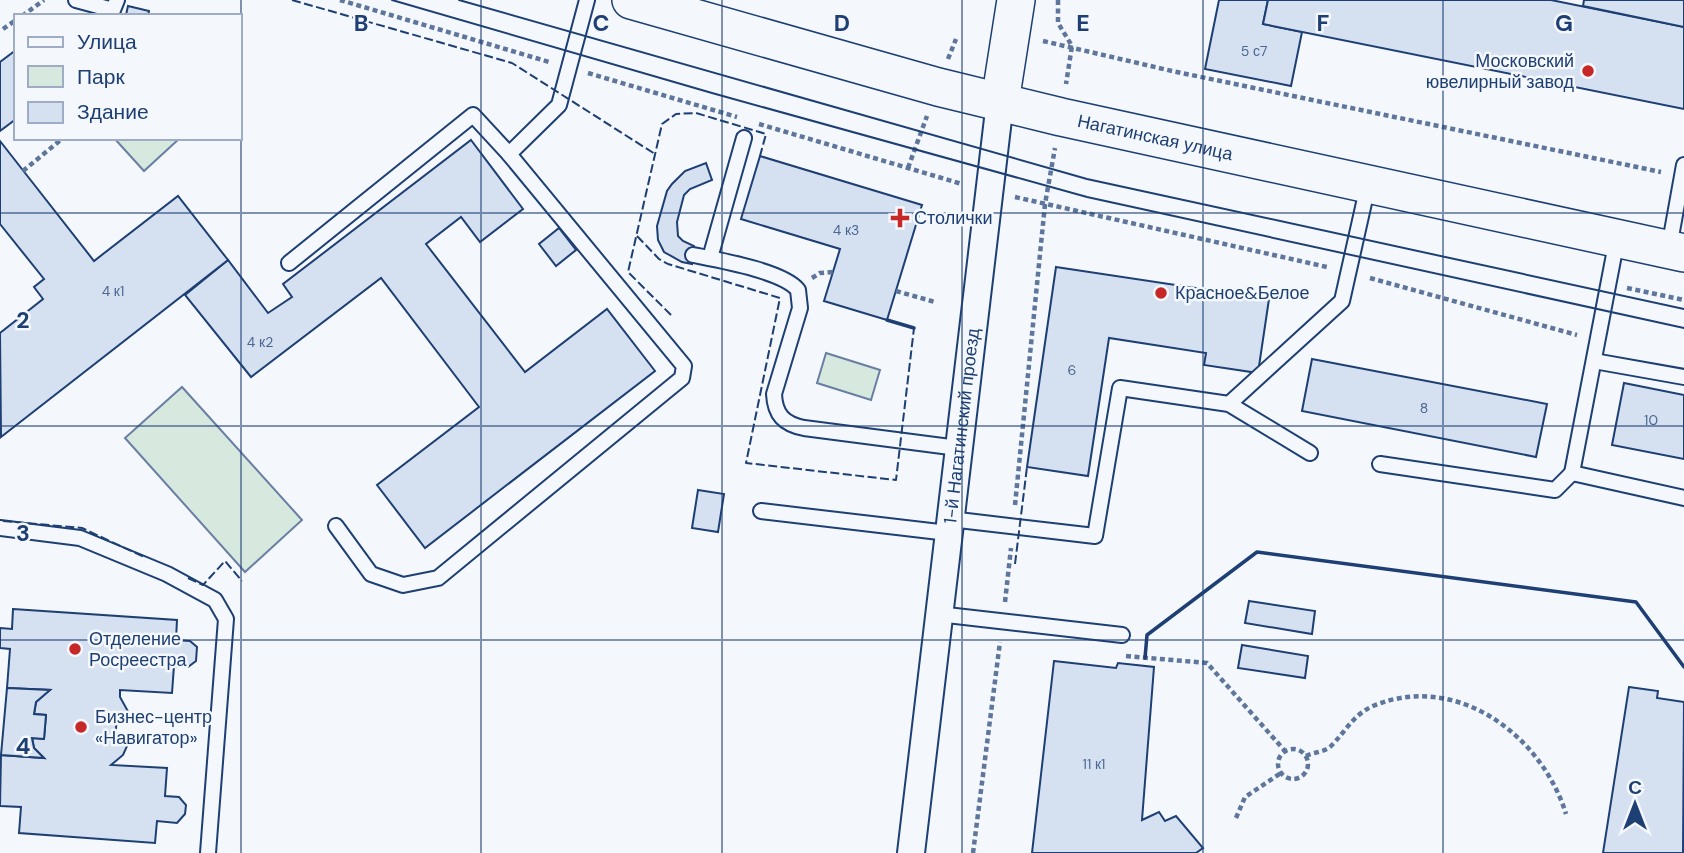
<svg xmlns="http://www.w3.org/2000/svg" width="1684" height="853" font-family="'DM Sans',sans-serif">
<rect width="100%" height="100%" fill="#f4f7fb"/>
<g fill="#d7e8df" stroke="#687fa3" stroke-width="2">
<path d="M114 138H180L144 171Z"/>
<path d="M826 353 880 370 871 400 817 383Z"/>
<path d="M182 387 302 520 245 572 125 438Z"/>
</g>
<g fill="#d5e0f0" stroke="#1d3f73" stroke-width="2">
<path d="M1219 0H1268L1263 24 1302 32 1291 86 1205 69Z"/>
<path d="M1268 0H1551L1684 27V109L1263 24Z"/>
<path d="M1584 0H1684V27L1583 6Z"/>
<path d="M128 6 149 11 148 16 126 15Z"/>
<path d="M16 50V119L0 131V62Z"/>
<path d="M471 140 523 209 480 242 461 217 426 244 525 372 607 309 655 371 425 548 377 485 479 407 381 278 251 377 185 295 228 260 268 313 292 297 283 284Z"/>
<path d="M0 141 94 261 178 196 228 260 1 437 0 333 43 299 34 287 44 279 0 224Z"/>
<path d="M760 156 922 205 887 320 824 301 840 249 741 219Z"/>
<path d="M706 163 712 180 690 189 684 195 677 222 678 236 683 241 694 246 692 264 682 262 664 252 658 240 657 226 667 191 672 184 685 171Z"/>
<path d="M559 228 576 250 556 266 539 244Z"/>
<path d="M1056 267 1269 299 1258 373 1204 365 1206 353 1109 338 1088 476 1027 467Z"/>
<path d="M1312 359 1547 404 1536 457 1302 411Z"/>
<path d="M1624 383 1684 395V459L1612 445Z"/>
<path d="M698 490 724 494 718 532 692 528Z"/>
<path d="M1249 601 1315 611 1312 634 1245 623Z"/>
<path d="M13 609 177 620 176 640 190 641 197 647 196 661 188 667 174 666 172 693 120 690V697L130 715 117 714 115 743 128 744 123 755 111 765 167 768 165 796 179 797 186 805 185 814 177 823 157 821 155 843 19 833 21 807 0 806 1 755 44 758 34 748 32 738 44 739 46 715 34 714 36 702 50 690 7 688 10 649 0 648V628L12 629Z"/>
<path d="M1242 645 1308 656 1305 678 1238 668Z"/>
<path d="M1054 661 1116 668 1118 663 1154 667 1142 820 1159 812 1165 821 1176 816 1203 848 1196 853H1032Z"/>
<path d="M1629 687 1658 691 1657 698 1684 702 1683 853H1603Z"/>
<path d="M7 688 50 690 36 702 34 714 46 715 44 739 32 738 34 748 44 758 1 755Z"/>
</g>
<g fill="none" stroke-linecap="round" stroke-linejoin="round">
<g stroke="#1d3f73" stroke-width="18">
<g id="lane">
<path d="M76 0 113 10 117 0"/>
<path d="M1617 239 1572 473 1684 498"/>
<path d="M1669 248 1684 165"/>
<path d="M693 255C718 260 783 271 798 290L800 308 774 394C775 415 784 424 804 428L958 448"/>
<path d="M710 258 744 138"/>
<path d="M289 263 473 115 509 154"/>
<path d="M1594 361 1684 377"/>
<path d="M1229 404 1342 301 1368 185"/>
<path d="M1380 464 1555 490 1572 473"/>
<path d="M761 511 948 533"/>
<path d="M950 519 1095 536 1120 388 1229 404 1310 453"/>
<path d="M336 526 371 574 403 585 438 578 682 378 684 366 509 154 559 105 587 0"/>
<path d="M0 528 80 538 167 574 215 600 226 619 208 853"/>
<path d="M938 614 1122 635"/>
</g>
</g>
<g stroke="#1d3f73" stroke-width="30">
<g id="street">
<path id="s1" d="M911 853 1000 102"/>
</g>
</g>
<g stroke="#1d3f73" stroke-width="40">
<g id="secondary">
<path id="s2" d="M631 0 938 87 1061 117 1684 253"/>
<path d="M1000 102 1016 0"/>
</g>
</g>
<g stroke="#5e769c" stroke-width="4.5" stroke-dasharray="5 3.5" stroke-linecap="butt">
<path d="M340 0 549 62"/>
<path d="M1058 0V23L1072 46 1066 84"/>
<path d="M22 16 44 0"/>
<path d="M3 29 16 20"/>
<path d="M1043 41 1172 71 1661 172"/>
<path d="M948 59 956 39"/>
<path d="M588 73 737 117"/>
<path d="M759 124 962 184"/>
<path d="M908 168 927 116"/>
<path d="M23 171 63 138"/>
<path d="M1015 197 1327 267"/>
<path d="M812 278 820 273 833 272"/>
<path d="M1370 278 1577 335"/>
<path d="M1627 288 1684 300"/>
<path d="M896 291 935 302"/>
<path d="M1015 505 1045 204 1055 148"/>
<path d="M1005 602 1011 548"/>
<path d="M1126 656 1207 663 1285 751"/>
<circle cx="1293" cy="764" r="15"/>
<path d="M1306 756C1314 752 1325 752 1331 746 1346 731 1353 715 1373 706 1457 671 1542 736 1566 814"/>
<path d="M1236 818 1245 797 1281 773"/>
<path d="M973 853 1000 642"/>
</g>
<use href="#lane" stroke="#f4f7fb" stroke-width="14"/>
<use href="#street" stroke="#f4f7fb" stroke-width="26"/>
<use href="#secondary" stroke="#f4f7fb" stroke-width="37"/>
<g stroke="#1d3f73" stroke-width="2">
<path d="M392 0 712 93 1087 197 1684 328"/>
<path d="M459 0 1087 179 1684 309"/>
</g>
<g stroke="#1d3f73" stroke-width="2" stroke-dasharray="9 3.5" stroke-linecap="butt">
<path d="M292 0 512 63 655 154"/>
<path d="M637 236 659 259 668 264 780 298 746 463 896 480 914 328"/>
<path d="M671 315 628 272 662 124 676 114 696 113 766 134 760 156"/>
<path d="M3 521 82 528 144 557"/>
<path d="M1015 564 1027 467"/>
<path d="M188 578 203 585 225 561 242 581"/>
</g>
<g stroke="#1d3f73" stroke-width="3.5">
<path d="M887 320 914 328"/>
<path d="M1145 658 1147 635 1257 552 1636 602 1684 667"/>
</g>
</g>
<path fill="none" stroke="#1d3f73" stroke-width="2" stroke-opacity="0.55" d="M241 0V853M481 0V853M722 0V853M962 0V853M1203 0V853M1443 0V853M0 213H1684M0 426H1684M0 640H1684"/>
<g fill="#c62828" stroke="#f4f7fb" stroke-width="2.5">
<circle cx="1588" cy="71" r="7"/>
<path d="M896.5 207.5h7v7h7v7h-7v7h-7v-7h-7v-7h7z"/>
<circle cx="1161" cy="293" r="7"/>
<circle cx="75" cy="649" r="7"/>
<circle cx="81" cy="727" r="7"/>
</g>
<g text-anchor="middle" stroke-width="5" stroke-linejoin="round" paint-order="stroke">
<g font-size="14" fill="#4b6792">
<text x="1254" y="56">5 с7</text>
<text x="846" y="235">4 к3</text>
<text x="113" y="296">4 к1</text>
<text x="260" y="347">4 к2</text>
<text x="1072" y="375">6</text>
<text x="1424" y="413">8</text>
<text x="1651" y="425">10</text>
<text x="1094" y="769">11 к1</text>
</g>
<g font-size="18" fill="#1d3f73" stroke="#f4f7fb" text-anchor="start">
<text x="1574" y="67" text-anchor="end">Московский<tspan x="1574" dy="21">ювелирный завод</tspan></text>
<text x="914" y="224">Столички</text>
<text x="1175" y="299">Красное&amp;Белое</text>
<text x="89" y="645">Отделение<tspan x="89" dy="21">Росреестра</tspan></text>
<text x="95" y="723">Бизнес-центр<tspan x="95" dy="21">«Навигатор»</tspan></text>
</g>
<g font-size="18" fill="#1d3f73" stroke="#f4f7fb">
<text dy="6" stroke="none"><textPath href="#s2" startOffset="542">Нагатинская улица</textPath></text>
<text dy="6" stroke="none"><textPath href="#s1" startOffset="430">1-й Нагатинский проезд</textPath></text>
</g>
</g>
<g font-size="23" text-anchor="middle" font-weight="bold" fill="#1d3f73" stroke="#f4f7fb" stroke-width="5" stroke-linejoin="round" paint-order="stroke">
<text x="361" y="31">B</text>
<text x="601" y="31">C</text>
<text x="842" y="31">D</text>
<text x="1083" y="31">E</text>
<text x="1323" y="31">F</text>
<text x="1564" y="31">G</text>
<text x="23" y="328">2</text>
<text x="23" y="541">3</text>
<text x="23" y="754">4</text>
</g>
<rect x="14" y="14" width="228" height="126" fill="#f4f7fb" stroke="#9eadc5" stroke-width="2"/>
<rect x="28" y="37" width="35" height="10" fill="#f4f7fb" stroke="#9eadc5" stroke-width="2"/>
<text x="77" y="49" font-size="21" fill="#1d3f73">Улица</text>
<rect x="28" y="66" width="35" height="21" fill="#d7e8df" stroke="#9eadc5" stroke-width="2"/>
<text x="77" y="84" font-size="21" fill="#1d3f73">Парк</text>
<rect x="28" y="102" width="35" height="21" fill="#d5e0f0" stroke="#9eadc5" stroke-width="2"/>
<text x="77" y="119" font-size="21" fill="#1d3f73">Здание</text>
<g transform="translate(1635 804)" stroke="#f4f7fb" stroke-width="5" paint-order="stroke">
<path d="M0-5L12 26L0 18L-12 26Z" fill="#1d3f73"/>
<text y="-10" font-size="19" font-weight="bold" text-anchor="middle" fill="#1d3f73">С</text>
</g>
</svg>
